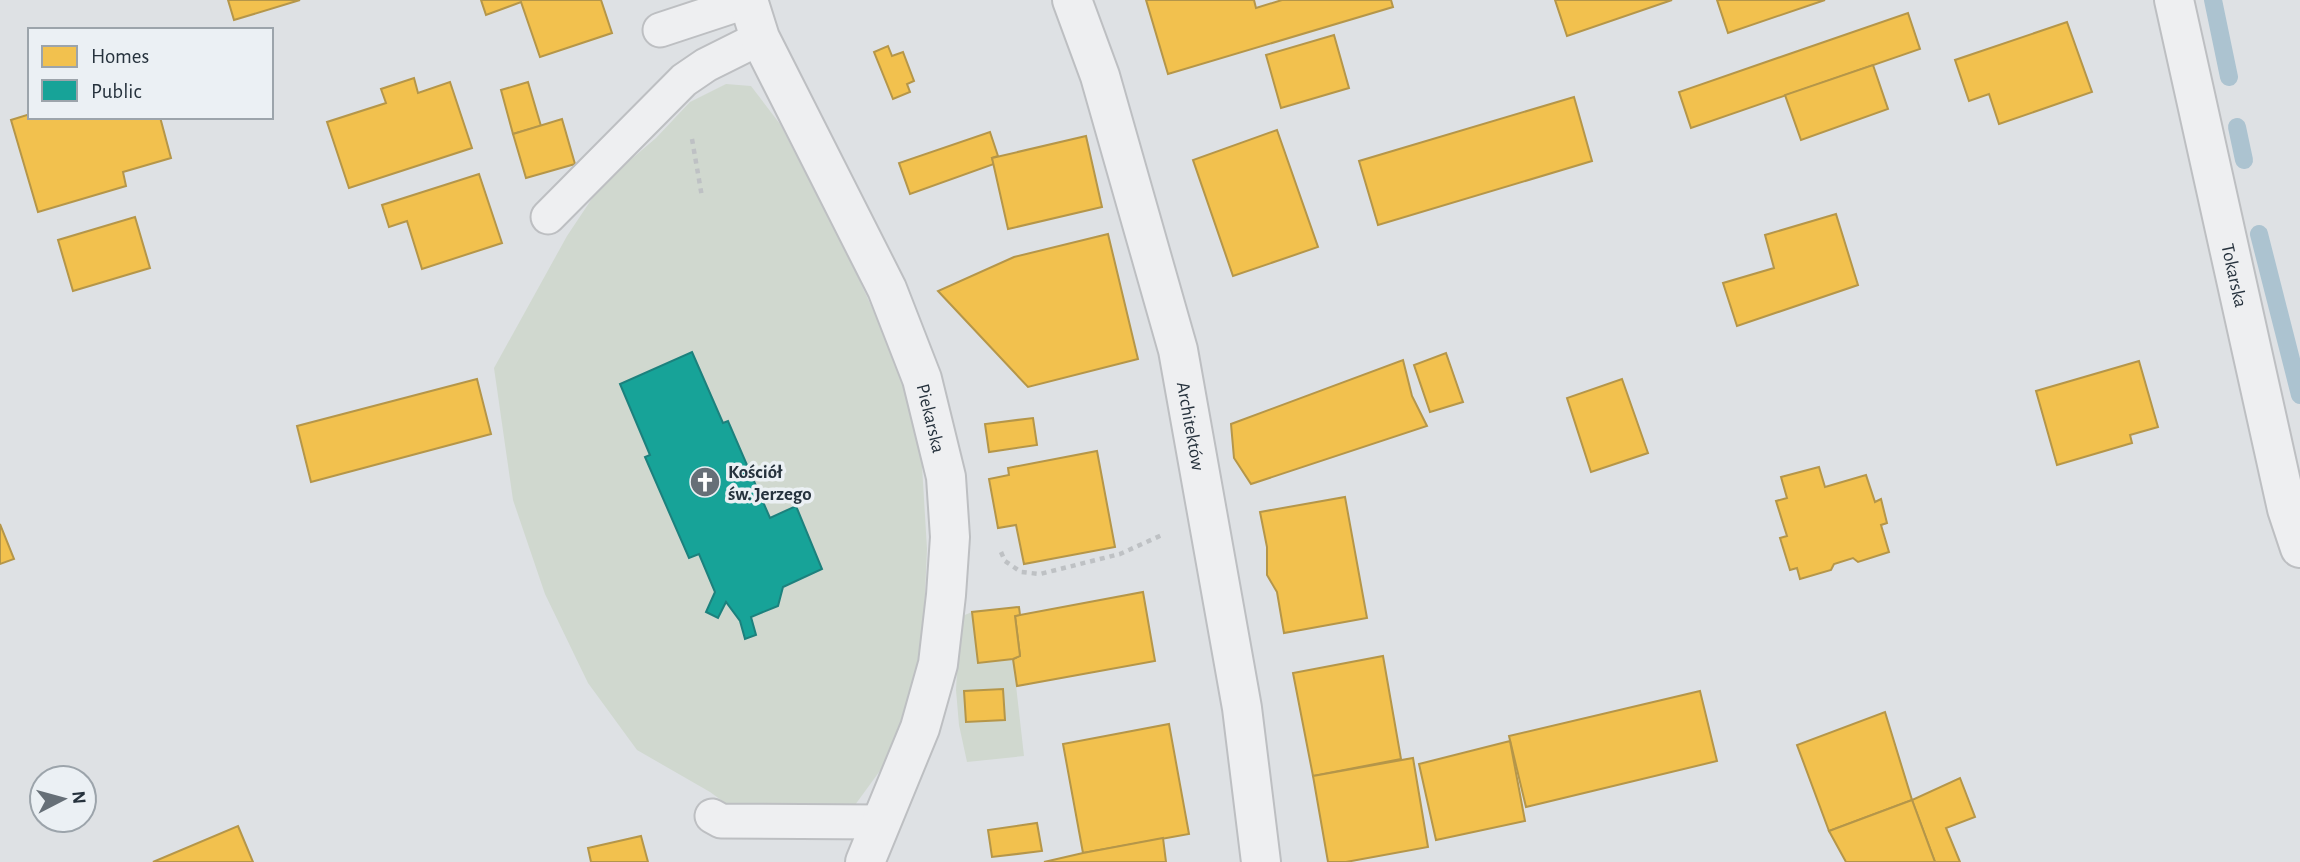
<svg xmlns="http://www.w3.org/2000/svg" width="2300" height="862" font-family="'Alegreya Sans',sans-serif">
<rect width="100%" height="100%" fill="#dee1e4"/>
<g fill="#d0d8cf">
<path d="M726 84 751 86 780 124 843 245 893 353 921 449 927 549 922 662 890 757 855 805 732 808 710 792 637 750 588 683 545 594 513 500 494 368 567 236 601 185 656 138 690 102Z"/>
<path d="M972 612 978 663 1013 659 1024 756 967 762 959 725 956 690 960 617Z"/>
</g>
<g fill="#f2c14e" stroke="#b59649" stroke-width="2">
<path d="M228 0H300L234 20Z"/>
<path d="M481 0H601L612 33 540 57 521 2 486 15Z"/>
<path d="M1146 0H1254L1256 8 1282 0H1391L1393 7 1168 74Z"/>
<path d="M1555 0H1672L1567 36Z"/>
<path d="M1717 0H1825L1728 33Z"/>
<path d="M1908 13 1920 49 1691 128 1679 92Z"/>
<path d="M2067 22 2092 92 1999 124 1989 94 1969 101 1955 60Z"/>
<path d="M1334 35 1349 88 1281 108 1266 55Z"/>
<path d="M888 46 892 56 903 52 914 81 907 84 910 92 893 99 874 52Z"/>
<path d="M1873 65 1888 109 1801 140 1785 95Z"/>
<path d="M414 78 418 93 450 82 472 148 349 188 327 122 386 103 381 89Z"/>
<path d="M528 82 541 126 513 134 501 90Z"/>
<path d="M1574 97 1592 161 1378 225 1359 161Z"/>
<path d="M30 114V117H160L171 158 123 172 126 186 38 212 11 120Z"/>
<path d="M562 119 575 164 526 178 513 134Z"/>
<path d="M1277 130 1318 247 1233 276 1193 160Z"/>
<path d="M990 132 998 156 992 158 994 164 910 194 899 163Z"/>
<path d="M1086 136 1102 207 1008 229 992 158Z"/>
<path d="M479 174 502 243 422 269 407 221 389 227 382 205Z"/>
<path d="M1836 214 1858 285 1737 326 1723 283 1774 268 1765 235Z"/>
<path d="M135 217 150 268 73 291 58 240Z"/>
<path d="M1108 234 1138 359 1028 387 938 291 1014 257Z"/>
<path d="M1446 353 1463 402 1430 412 1414 365Z"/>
<path d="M1403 360 1412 396 1427 426 1251 484 1234 458 1231 424Z"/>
<path d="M2139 361 2158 427 2130 435 2132 443 2057 465 2036 391Z"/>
<path d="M477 379 491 434 311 482 297 426Z"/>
<path d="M1622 379 1648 453 1591 472 1567 398Z"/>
<path d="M1033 418 1037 445 989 452 985 424Z"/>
<path d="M1097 451 1115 547 1024 564 1016 525 998 528 989 479 1009 475 1008 468Z"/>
<path d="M1819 467 1825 487 1866 475 1875 502 1881 499 1887 523 1881 525 1889 552 1858 562 1853 558 1834 564 1831 570 1800 579 1797 568 1790 570 1780 538 1787 536 1776 501 1787 498 1781 477Z"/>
<path d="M1345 497 1367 618 1284 633 1277 592 1267 575V547L1260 512Z"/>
<path d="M0 524 14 559 0 564Z"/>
<path d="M1143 592 1155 661 1017 686 1013 659 1020 656 1015 616Z"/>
<path d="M1019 607 1020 615 1015 616 1020 656 1013 659 978 663 972 612Z"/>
<path d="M1383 656 1401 759 1313 776 1293 673Z"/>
<path d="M1003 689 1005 720 966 722 964 691Z"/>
<path d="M1700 691 1717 761 1526 807 1509 736Z"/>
<path d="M1885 712 1912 800 1829 831 1797 745Z"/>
<path d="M1169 724 1189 834 1083 853 1063 744Z"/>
<path d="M1510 741 1525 821 1436 840 1419 764Z"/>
<path d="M1413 758 1428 847 1346 862H1328L1313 776Z"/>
<path d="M1960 778 1975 817 1946 828 1960 862H1935L1912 800Z"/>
<path d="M1912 800 1935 862H1846L1829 831Z"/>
<path d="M1037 823 1042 851 992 857 988 830Z"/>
<path d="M238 826 253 862H153Z"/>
<path d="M641 836 648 862H591L588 848Z"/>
<path d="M1163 838 1166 862H1044L1083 853Z"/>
</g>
<path fill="#17a398" stroke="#1c817d" stroke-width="2" d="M692 352 723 423 728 421 770 518 796 506 822 569 783 587 778 606 751 617 756 635 745 639 740 621 726 602 718 618 706 612 715 592 699 554 689 558 645 457 650 455 620 384Z"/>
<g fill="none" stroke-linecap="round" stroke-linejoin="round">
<g stroke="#acc3d0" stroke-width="18">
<path d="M2213 0 2229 77"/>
<path d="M2237 127 2244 160"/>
<path d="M2259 234 2300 395"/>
</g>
<g stroke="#bdbfc2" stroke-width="37">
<g id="service">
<path d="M660 30 748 1"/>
<path d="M548 217 684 80 706 65 760 38"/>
<path d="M712 816 721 821 881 822"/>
</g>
</g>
<g stroke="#bdbfc2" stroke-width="42">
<g id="minor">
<path id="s1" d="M748 0 760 38 887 289 922 379 946 477 950 537 946 595 938 664 920 728 865 862"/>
<path id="s2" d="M2174 0 2287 509 2300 548"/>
</g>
</g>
<g stroke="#bdbfc2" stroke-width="42">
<g id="tertiary">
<path id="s3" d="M1072 0 1100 76 1178 350 1242 708 1261 862"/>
</g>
</g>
<g stroke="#bec1c4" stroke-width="4.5" stroke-dasharray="5 5" stroke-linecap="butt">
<path d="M692 139 702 197"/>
<path d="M1001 552 1005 561 1021 572 1040 574 1120 554 1162 535"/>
</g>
<use href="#service" stroke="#eeeff1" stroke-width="33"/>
<use href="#minor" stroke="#eeeff1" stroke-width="38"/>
<use href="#tertiary" stroke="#eeeff1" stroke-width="38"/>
</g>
<defs>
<g id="church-disc" transform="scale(1.575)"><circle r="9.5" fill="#666f77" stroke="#ebf0f4"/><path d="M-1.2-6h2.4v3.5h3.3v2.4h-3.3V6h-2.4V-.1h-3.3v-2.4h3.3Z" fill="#fff"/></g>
</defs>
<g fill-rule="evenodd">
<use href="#church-disc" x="705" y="482"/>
</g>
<g text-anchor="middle" stroke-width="7" stroke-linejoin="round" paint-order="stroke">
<g font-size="19" fill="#26323d" stroke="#ebf0f4">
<text dy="7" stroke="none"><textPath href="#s2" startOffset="282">Tokarska</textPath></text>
<text dy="7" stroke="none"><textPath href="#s1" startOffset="458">Piekarska</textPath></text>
<text dy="7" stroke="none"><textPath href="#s3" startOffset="443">Architektów</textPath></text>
</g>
<g font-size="19" font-weight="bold" fill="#26323d" stroke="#ebf0f4" text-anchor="start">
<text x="728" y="478">Kościół<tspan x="728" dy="22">św. Jerzego</tspan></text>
</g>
</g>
<rect x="28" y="28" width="245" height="91" fill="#ebf0f4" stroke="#9ca4ab" stroke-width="2"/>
<rect x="42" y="46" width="35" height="21" fill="#f2c14e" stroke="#9ca4ab" stroke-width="2"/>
<text x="91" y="63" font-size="21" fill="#26323d">Homes</text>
<rect x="42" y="80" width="35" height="21" fill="#17a398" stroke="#9ca4ab" stroke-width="2"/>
<text x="91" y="98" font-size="21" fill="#26323d">Public</text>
<g transform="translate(63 799) rotate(84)"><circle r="33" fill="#ebf0f4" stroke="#9ca4ab" stroke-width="2"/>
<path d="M0-5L12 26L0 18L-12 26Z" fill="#666f77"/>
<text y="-10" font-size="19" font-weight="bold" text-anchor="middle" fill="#26323d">N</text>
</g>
</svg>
